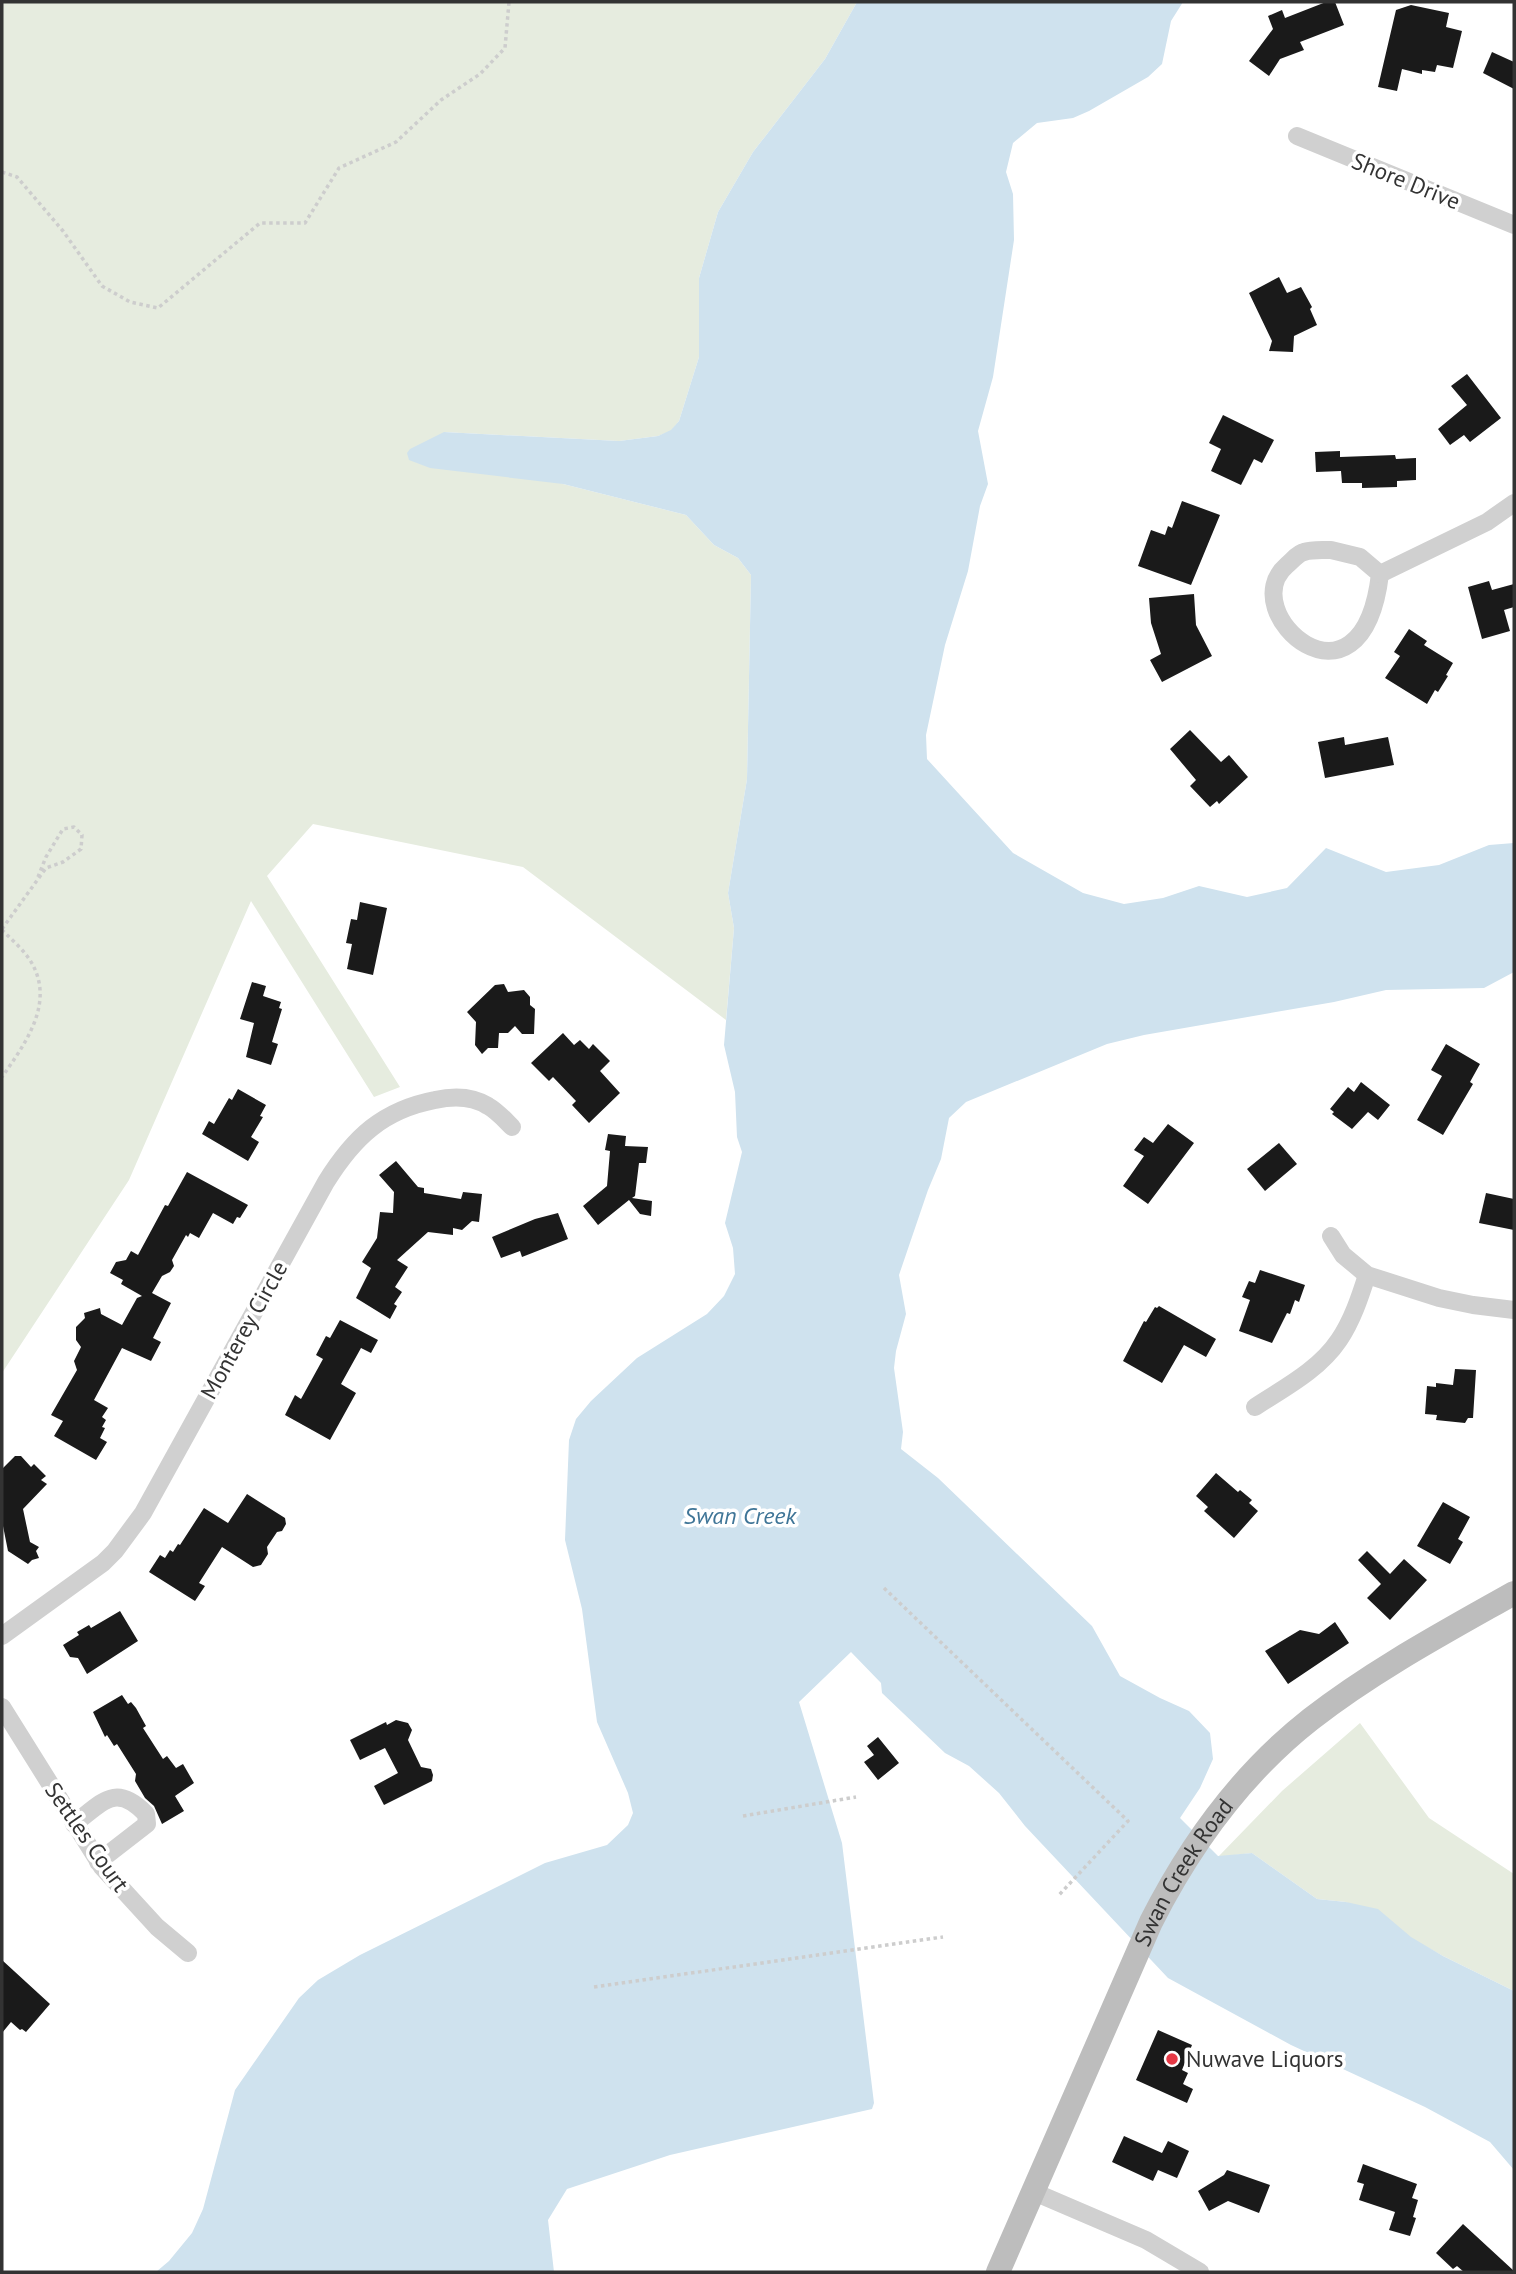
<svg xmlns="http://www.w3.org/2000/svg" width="1516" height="2274" font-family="'PT Sans',sans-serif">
<rect width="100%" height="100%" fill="#fff"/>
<g fill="#e6ecdf">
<path d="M2 2H857L825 59 753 152 718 212 699 278V357L679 421 671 431 658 436 619 441 444 432 563 484 686 515 714 545 738 558 751 575 747 779 728 893 734 928 726 1020 523 867 313 824 267 876 400 1087 374 1097 251 901 129 1180 2 1373Z"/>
<path d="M1360 1723 1429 1818 1514 1874V1991L1443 1956 1346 1902 1317 1899 1252 1853 1218 1857 1282 1791Z"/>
</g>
<path fill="#cfe2ee" d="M857 2H1183L1171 21 1162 64 1148 77 1089 111 1073 118 1037 123 1013 143 1006 172 1013 194 1014 240 993 377 978 431 988 484 980 506 968 571 945 645 926 735 927 759 1013 853 1083 893 1124 904 1163 898 1199 886 1247 897 1287 888 1326 848 1386 872 1439 865 1489 845 1514 843V972L1484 988 1386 990 1334 1002 1144 1035 1107 1044 966 1102 949 1118 941 1159 928 1190 899 1275 906 1314 896 1351 894 1368 903 1432 901 1449 938 1478 1092 1626 1120 1676 1160 1698 1189 1711 1210 1733 1213 1759 1200 1788 1180 1818 1218 1856 1252 1853 1317 1899 1346 1902 1378 1909 1411 1937 1443 1956 1514 1991V2170L1490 2142 1425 2107 1291 2045 1168 1978 1025 1826 999 1793 969 1766 945 1753 882 1693 881 1683 851 1652 799 1702 842 1843 874 2103 872 2109 670 2155 567 2189 548 2220 554 2272H156L169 2261 192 2233 203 2209 235 2090 299 1998 318 1980 360 1955 545 1863 607 1845 628 1825 633 1813 628 1793 597 1722 582 1609 565 1540 569 1440 576 1419 591 1401 637 1358 707 1314 724 1296 735 1274 733 1248 725 1223 742 1152 737 1137 735 1092 724 1045 734 928 728 893 747 779 751 575 738 558 714 545 686 515 563 484 430 468 409 460 407 453 410 449 444 432 619 441 658 436 671 430 679 421 699 357V278L718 212 753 152 825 59Z"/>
<g fill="#1a1a1a">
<path d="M1326 2H1335L1344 25 1300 42 1304 50 1280 59 1269 76 1249 61 1273 29 1268 16 1282 10 1285 18Z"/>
<path d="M1411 5 1449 13 1446 27 1462 31 1453 68 1437 65 1435 72 1422 70V74L1402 69 1397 91 1378 87 1396 10Z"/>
<path d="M1492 52 1514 62V89L1483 73Z"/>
<path d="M1279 277 1287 293 1301 287 1312 307 1310 309 1317 325 1294 336 1293 352 1269 351 1272 341 1249 293Z"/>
<path d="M1467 374 1501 418 1470 442 1464 435 1450 445 1438 429 1467 405 1451 386Z"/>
<path d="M1223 415 1274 440 1262 463 1254 459 1241 485 1211 471 1221 449 1209 443Z"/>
<path d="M1340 451V457L1395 455 1396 459 1416 458V480L1397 481V487L1362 488V483H1342L1341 471 1316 472 1315 452Z"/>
<path d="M1182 501 1220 515 1191 585 1138 566 1151 530 1165 535 1168 526 1172 528Z"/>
<path d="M1489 581 1492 590 1514 584V607L1504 610 1510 631 1482 639 1468 587Z"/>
<path d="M1194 594 1196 625 1212 656 1162 682 1150 660 1161 654 1151 623 1149 598Z"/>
<path d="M1409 629 1427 641 1424 645 1453 663 1446 675 1448 676 1438 692 1435 690 1427 704 1385 678 1400 656 1394 652Z"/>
<path d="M1190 730 1221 762 1229 755 1248 777 1219 804 1217 801 1210 807 1190 786 1196 780 1170 749Z"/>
<path d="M1344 737 1345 745 1388 737 1394 765 1325 778 1318 742Z"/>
<path d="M360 902 387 908 373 975 347 969 352 944 346 943 351 919 357 920Z"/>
<path d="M252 982 266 986 263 996 281 1002 279 1008 282 1009 272 1042 278 1044 271 1065 246 1057 254 1023 240 1019Z"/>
<path d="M504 984 508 992 524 990 530 997V1005L535 1009 534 1034H522L515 1026 508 1033H499L498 1048H488L482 1054 475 1045 476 1022 467 1012 495 985Z"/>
<path d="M563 1033 574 1045 580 1040 589 1049 593 1044 610 1061 600 1071 620 1093 589 1123 572 1105 576 1101 553 1077 549 1081 531 1063Z"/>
<path d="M1446 1044 1480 1064 1470 1082 1473 1084 1443 1135 1417 1120 1442 1076 1431 1070Z"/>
<path d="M1361 1082 1390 1105 1378 1120 1368 1112 1352 1129 1332 1114 1334 1112 1330 1109 1348 1087 1354 1092Z"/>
<path d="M238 1089 266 1105 260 1116 263 1117 251 1137 259 1142 248 1161 202 1134 209 1121 214 1124 229 1098 232 1100Z"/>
<path d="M1168 1124 1194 1143 1148 1204 1123 1186 1144 1156 1134 1150 1144 1137 1153 1143Z"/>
<path d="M608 1134 626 1136 625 1146 648 1147 646 1163H639L635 1196 632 1198 652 1201 651 1216 640 1214 629 1200 598 1225 583 1206 607 1186 610 1151 605 1150Z"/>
<path d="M1279 1143 1297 1164 1265 1191 1247 1169Z"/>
<path d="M396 1161 418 1187 424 1188V1193L461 1199 463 1192 482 1194 479 1222 472 1221 462 1230 453 1228V1235L428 1232 397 1260 408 1267 395 1287 402 1292 394 1304 397 1306 390 1319 356 1298 371 1268 362 1262 377 1238 380 1212 393 1213 394 1192 379 1175Z"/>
<path d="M187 1172 248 1205 240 1218 237 1217 233 1224 213 1213 199 1238 190 1233 188 1237 186 1235 172 1260 174 1266 170 1272 162 1276 152 1293 171 1303 153 1338 161 1342 151 1361 122 1348 94 1400 108 1408 102 1417 106 1420 102 1427 105 1428 100 1438 107 1442 96 1460 54 1436 63 1421 51 1415 77 1370 74 1361 81 1347 76 1340V1327L85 1318 84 1313 100 1308 101 1314 122 1325 137 1298 142 1296 121 1284 123 1280 110 1273 116 1262 126 1260 131 1251 138 1255 165 1205 168 1206Z"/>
<path d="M1486 1193 1514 1199V1230L1479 1223Z"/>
<path d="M558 1213 568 1239 522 1257 520 1251 501 1258 492 1237 535 1219Z"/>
<path d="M1260 1270 1305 1285 1299 1302 1295 1300 1290 1314 1287 1313 1272 1343 1239 1331 1250 1300 1242 1297 1249 1281 1255 1283Z"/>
<path d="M1159 1306 1216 1339 1206 1357 1184 1345 1162 1383 1123 1361 1144 1321 1146 1322 1155 1307 1157 1308Z"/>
<path d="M340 1320 378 1340 371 1353 361 1348 341 1384 356 1393 330 1440 285 1415 295 1395 301 1399 323 1359 316 1355 326 1336 330 1338Z"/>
<path d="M1455 1369 1476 1370 1473 1418H1468L1465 1423 1436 1420 1437 1415 1425 1414 1427 1386 1436 1387V1383L1453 1385Z"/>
<path d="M15 1456H21L31 1467 34 1464 46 1476 41 1480 47 1484 23 1509 30 1542 39 1547 36 1551 39 1558 32 1560 28 1564 8 1551 2 1521V1469Z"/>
<path d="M1216 1473 1238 1492 1240 1490 1252 1500 1249 1503 1258 1511 1234 1538 1204 1511 1208 1507 1196 1496Z"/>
<path d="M247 1494 285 1518 286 1524 282 1531 277 1532 267 1547 268 1554 261 1565 253 1567 222 1547 199 1583 205 1586 195 1601 149 1572 160 1555 165 1558 170 1550 173 1552 178 1544 180 1545 204 1508 228 1523Z"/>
<path d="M1443 1502 1470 1517 1458 1539 1463 1542 1450 1564 1417 1546Z"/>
<path d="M1367 1551 1390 1574 1404 1559 1427 1580 1390 1620 1367 1598 1381 1584 1358 1560Z"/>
<path d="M120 1611 138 1641 87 1674 78 1658 70 1657 63 1645 79 1635 77 1632 89 1625 91 1628Z"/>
<path d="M1335 1622 1349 1643 1288 1684 1265 1651 1300 1630 1319 1634Z"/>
<path d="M122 1695 128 1704 131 1702 136 1708 146 1726 143 1728 163 1759 167 1756 176 1768 183 1764 194 1783 175 1796 184 1811 162 1824 154 1806 145 1798 135 1781 136 1774 117 1744 114 1746 107 1735 105 1737 93 1712Z"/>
<path d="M396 1720 408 1723 412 1730 408 1740 421 1767 431 1769 433 1775 432 1781 384 1805 374 1786 398 1773 385 1748 360 1760 350 1740 386 1722 387 1725Z"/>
<path d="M878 1737 899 1763 878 1780 864 1762 874 1755 867 1746Z"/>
<path d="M2 1960 50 2004 26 2032 22 2029 20 2030 11 2022 2 2033Z"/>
<path d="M1158 2030 1192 2045 1182 2070 1188 2073 1183 2084 1193 2089 1187 2103 1136 2080Z"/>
<path d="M1124 2136 1162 2153 1168 2141 1189 2151 1177 2178 1158 2170 1153 2181 1112 2162Z"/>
<path d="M1363 2164 1417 2184 1412 2198 1418 2200 1413 2217 1416 2218 1410 2236 1389 2230 1395 2212 1359 2200 1364 2184 1357 2182Z"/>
<path d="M1227 2170 1270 2185 1259 2213 1228 2201 1209 2211 1198 2191 1224 2175Z"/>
<path d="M1463 2224 1514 2271V2272H1464L1457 2266 1453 2269 1436 2253Z"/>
</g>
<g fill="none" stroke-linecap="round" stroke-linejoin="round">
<g stroke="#cdcdcd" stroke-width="3.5" stroke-dasharray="3.5 3.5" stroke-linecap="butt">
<path d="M2 172 17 177 63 231 102 286 130 302 158 308 260 223H305L339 168 396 142 441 100 480 74 505 48 509 2"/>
<path d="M2 929 46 868 63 862 81 849 82 835 74 827 63 829 46 857 38 877"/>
<path d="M2 930C14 942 30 955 36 972 51 1010 22 1048 2 1077"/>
<path d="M884 1588 1128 1821 1059 1895"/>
<path d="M743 1816 856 1797"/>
<path d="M594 1987 943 1937"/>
</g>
<g stroke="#d0d0d0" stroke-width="18">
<path d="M1297 136 1514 225"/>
<path d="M1331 550 1360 557 1380 574C1362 727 1232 612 1287 565 1292 561 1298 553 1304 552 1312 549 1323 550 1331 550Z"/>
<path d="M1380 574 1487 522 1514 503"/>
<path d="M1331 1236 1343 1255 1367 1275 1439 1298 1473 1305 1514 1310"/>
<path d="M1255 1407C1284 1388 1319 1370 1339 1340 1352 1321 1360 1297 1367 1275"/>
<path d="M2 1636 103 1563 115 1551 143 1513 326 1182C354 1137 383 1110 435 1100 453 1096 472 1096 488 1106 497 1111 505 1120 512 1127"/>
<path d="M2 1707 102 1867 157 1927 188 1953"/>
<path d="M74 1824C102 1803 115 1782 146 1814L147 1824 98 1862"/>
<path d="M1034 2192 1146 2240 1200 2272"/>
</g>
<path stroke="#bdbdbd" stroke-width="24" id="s1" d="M998 2272 1151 1922C1190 1845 1242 1773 1311 1719 1374 1670 1445 1632 1514 1593"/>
</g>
<circle fill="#e63946" stroke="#fff" stroke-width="2.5" cx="1172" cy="2059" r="7"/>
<g text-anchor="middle" stroke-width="7" stroke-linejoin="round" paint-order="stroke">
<g font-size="23" fill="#333" stroke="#fff">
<text transform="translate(1406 181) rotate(22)" y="8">Shore Drive</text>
<text transform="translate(244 1330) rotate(-61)" y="8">Monterey Circle</text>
<text transform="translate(87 1837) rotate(55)" y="8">Settles Court</text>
<text dy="8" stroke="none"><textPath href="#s1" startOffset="441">Swan Creek Road</textPath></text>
</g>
<g font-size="23" fill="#333" stroke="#fff" text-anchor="start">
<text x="1186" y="2067">Nuwave Liquors</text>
</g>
<g font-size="24" font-style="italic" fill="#3f7597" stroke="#fff">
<text x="740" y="1524">Swan Creek</text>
</g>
</g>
<rect width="1516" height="2274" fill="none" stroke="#333333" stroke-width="7"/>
</svg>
